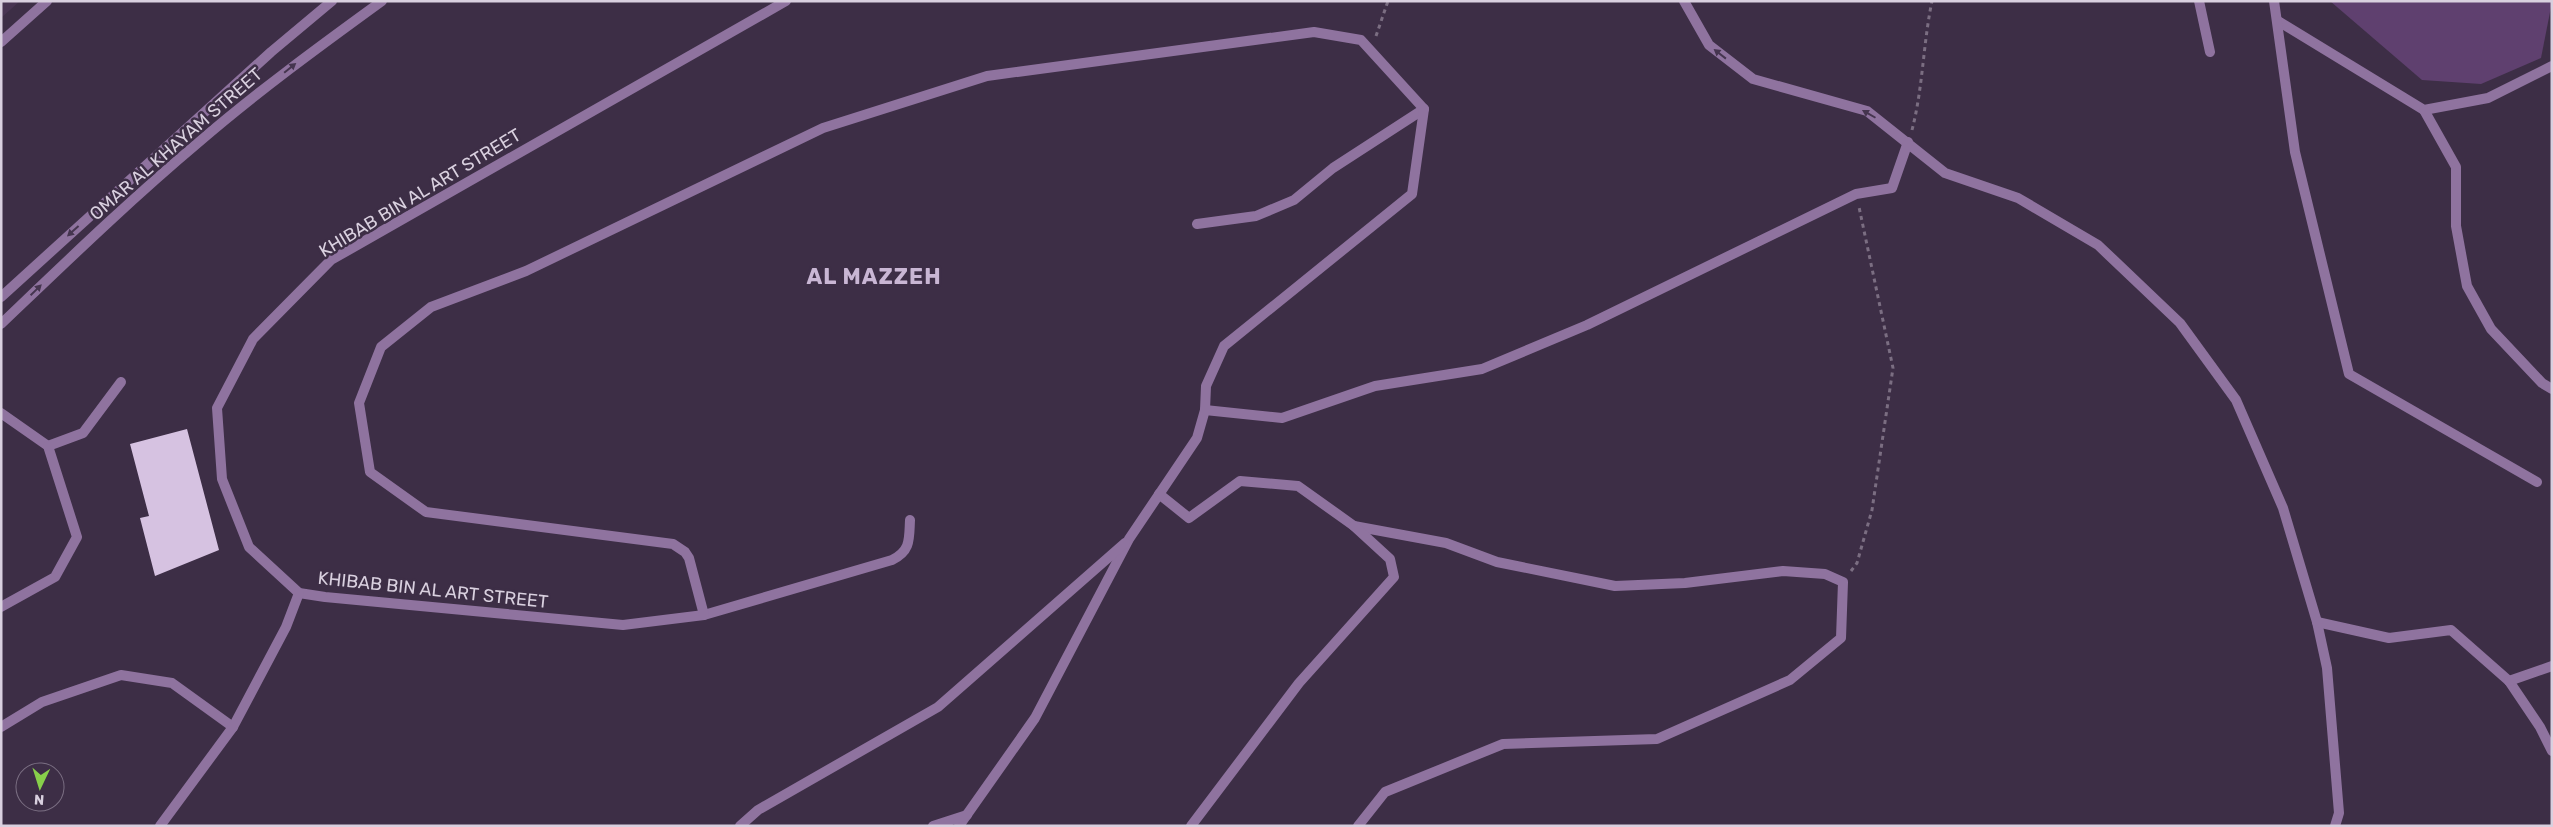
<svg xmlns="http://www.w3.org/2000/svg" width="2553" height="827" font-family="Rubik,sans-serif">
<rect width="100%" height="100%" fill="#3d2e46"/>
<path fill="#483452" d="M1 1H20L1 18Z"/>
<path fill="#5f406f" d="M2330 1H2552V2L2541 58 2481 84 2422 80Z"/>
<path fill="#d6c2e1" d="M187 429 219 550 155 576 140 518 149 516 130 444Z"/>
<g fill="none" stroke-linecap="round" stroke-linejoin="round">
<g stroke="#7b6e82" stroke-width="3" stroke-dasharray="4 4" stroke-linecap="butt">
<path d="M1376 36 1388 1"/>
<path d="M1912 130C1923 88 1923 44 1932 1"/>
<path d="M1851 571 1857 563 1872 510 1893 368 1859 207"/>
</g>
<g stroke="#8f739f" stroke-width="10">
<path d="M786 1 331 260 253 339 217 408 222 479 249 547 299 593 325 597 623 625 704 615 892 560C911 551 909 539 910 520"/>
<path d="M1684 1 1709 45 1753 79 1867 111 1945 173 2018 198 2098 245 2180 323 2236 400 2283 508 2317 622 2327 668 2339 813 2335 826"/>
<path d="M2199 1 2210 52"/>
<path d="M2278 21 2424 110 2488 98 2552 66"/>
<path d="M1 42 47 1"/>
<path d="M2424 110 2456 167V226L2467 286 2491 329 2542 383 2552 389"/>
<path d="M1197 224 1256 216 1294 200 1333 168 1424 109"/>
<path d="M1205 410 1282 418 1375 386 1482 369 1587 325 1856 194 1892 188 1908 142"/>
<path d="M1 413 48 446 77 537 55 577 1 607"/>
<path d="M48 446 83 433 121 382"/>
<path d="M1159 494 1189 518 1240 481 1298 486 1354 526 1446 543 1497 562 1615 586 1685 583 1783 571 1825 574 1843 582 1841 638 1790 680 1657 739 1503 744 1385 792 1358 826"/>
<path d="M704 615 689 558 685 552 673 544 426 512 370 472 359 403 381 347 431 307 526 271 823 128 987 76 1314 32 1361 40 1424 109 1412 194 1224 346 1206 386 1205 410 1197 438 1129 539 1035 718 959 826"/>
<path d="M2317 622 2389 638 2451 630 2509 681 2540 727 2552 751"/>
<path d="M2509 681 2552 666"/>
<path d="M1 727 42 702 121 675 172 683 233 727"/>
<path d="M160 826 233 727 286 627 299 593"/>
<path d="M740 826 758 810 938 707 1125 543"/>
<path d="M933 826 967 815"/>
<path d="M1191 826 1299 683 1394 577 1390 559 1354 526"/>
</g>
<g stroke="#8f739f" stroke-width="10">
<path d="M2274 1 2295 152 2349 374 2537 482"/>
<path d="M1 297 271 52 332 1"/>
<path d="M1 324C66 262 130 200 199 142 257 92 320 46 382 1"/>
</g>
</g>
<defs><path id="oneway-solid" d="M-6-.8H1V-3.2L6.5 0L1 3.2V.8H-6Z" transform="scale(1.25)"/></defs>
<g fill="#45354f">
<use href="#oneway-solid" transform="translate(1720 54) rotate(-142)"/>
<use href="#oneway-solid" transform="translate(290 68) rotate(-39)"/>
<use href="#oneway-solid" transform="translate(1869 114) rotate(-150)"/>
<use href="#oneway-solid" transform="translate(73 231) rotate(138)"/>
<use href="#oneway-solid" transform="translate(36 290) rotate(-44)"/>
</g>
<g text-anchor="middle" stroke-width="5" stroke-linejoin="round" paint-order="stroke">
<g font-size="18" fill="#d9d0df" stroke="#3d2e46">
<text transform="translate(176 144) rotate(-41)" y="6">OMAR AL KHAYAM STREET</text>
<text transform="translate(420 193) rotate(-31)" y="6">KHIBAB BIN AL ART STREET</text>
<text transform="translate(433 590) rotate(6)" y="6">KHIBAB BIN AL ART STREET</text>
</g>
<g font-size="22" font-weight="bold" letter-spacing="1" fill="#c9b6d4" stroke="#3d2e46">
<text x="874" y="284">AL MAZZEH</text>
</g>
</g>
<rect width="2553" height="827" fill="none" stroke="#d9d0df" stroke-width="5"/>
<g transform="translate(40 787) rotate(184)"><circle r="24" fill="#3d2e46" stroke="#7b6f83"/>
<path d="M0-4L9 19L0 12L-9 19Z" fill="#87cf4a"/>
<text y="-8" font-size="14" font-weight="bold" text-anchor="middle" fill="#d9d0df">N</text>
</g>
</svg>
